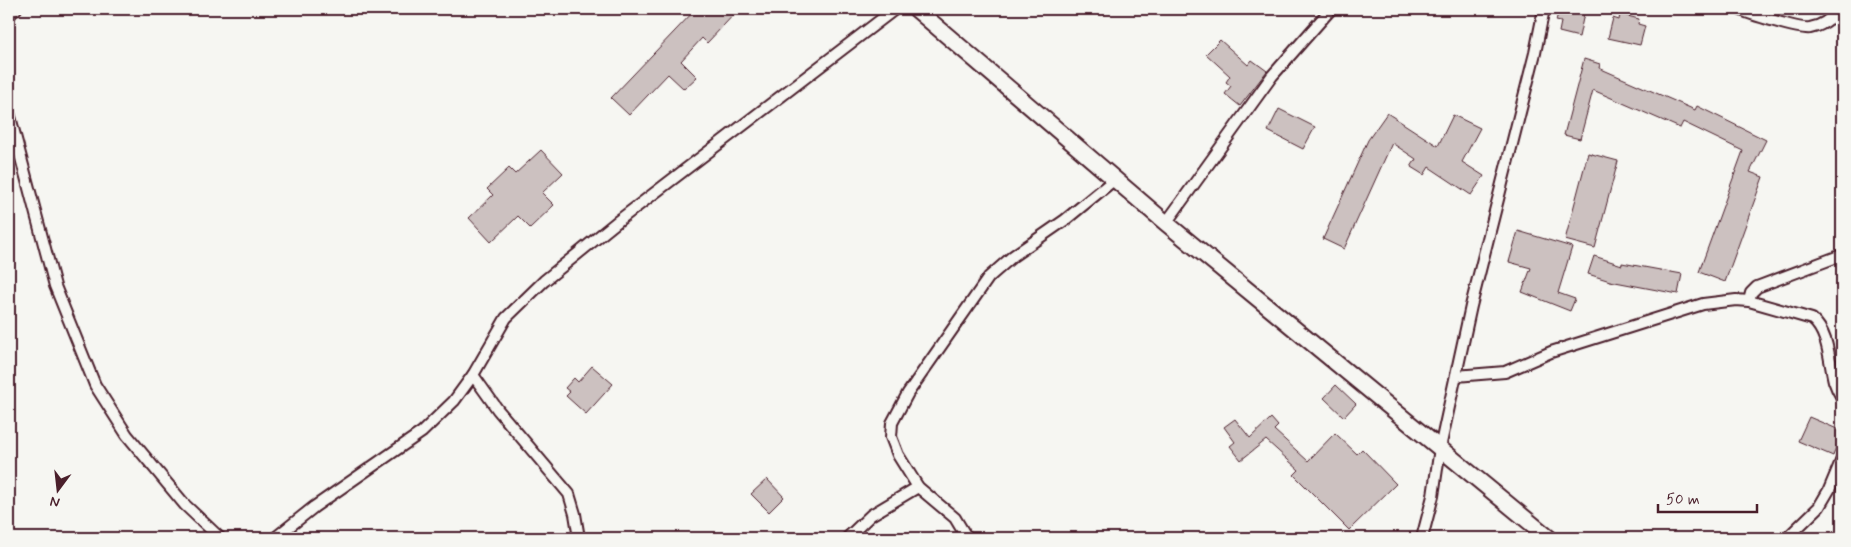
<svg xmlns="http://www.w3.org/2000/svg" width="1851" height="547" font-family="Mynerve,sans-serif">
<rect width="100%" height="100%" fill="#f6f6f2"/>
<filter id="ink" filterUnits="userSpaceOnUse"><feTurbulence type="fractalNoise" baseFrequency=".02" numOctaves="2"/><feDisplacementMap in="SourceGraphic" scale="10" xChannelSelector="R" yChannelSelector="G"/><feConvolveMatrix kernelMatrix="1 2 1 2 8 2 1 2 1" color-interpolation-filters="sRGB"/></filter>
<g filter="url(#ink)">
<g fill="#ccc1c0" stroke="#4a1f2b">
<path d="M696 9H739L707 43 702 38 681 61 697 77 684 89 668 74 629 115 611 98Z"/>
<path d="M1559 9H1585L1579 37 1559 32 1561 22 1556 21Z"/>
<path d="M1620 14 1639 19 1638 24 1645 26 1640 45 1608 38 1613 18 1619 20Z"/>
<path d="M1220 40 1248 65 1252 60 1267 71 1240 106 1225 94 1231 86 1226 82 1230 76 1206 54Z"/>
<path d="M1584 59 1600 64 1599 68 1695 110 1697 106 1766 140 1750 172 1763 177 1725 282 1699 272 1743 151 1683 122 1680 128 1593 90 1580 139 1564 135Z"/>
<path d="M1279 109 1315 127 1303 149 1268 131Z"/>
<path d="M1387 113 1438 146 1453 115 1480 128 1462 162 1484 176 1471 195 1429 167 1424 175 1411 167 1416 159 1392 143 1344 249 1323 239 1368 140Z"/>
<path d="M541 150 563 173 542 193 554 205 530 228 518 216 491 242 469 218 493 195 487 189 509 168 515 174Z"/>
<path d="M1588 153 1618 161 1595 248 1565 240Z"/>
<path d="M1518 231 1572 247 1558 293 1575 299 1570 311 1522 292 1531 268 1509 262Z"/>
<path d="M1594 256 1622 265V263L1682 274 1678 294 1610 281 1588 274Z"/>
<path d="M592 366 613 384 586 414 566 396 570 392 565 388 574 378 578 382Z"/>
<path d="M1336 385 1356 404 1344 417 1324 398Z"/>
<path d="M1809 417 1842 431 1833 456 1798 441Z"/>
<path d="M1271 418 1278 426 1274 430 1308 461 1335 433 1357 454 1362 449 1396 484 1349 530 1294 475 1299 470 1266 440 1241 460 1230 446 1235 442 1224 427 1235 419 1250 438Z"/>
<path d="M767 479 784 497 769 512 751 494Z"/>
</g>
<g fill="none" stroke-linecap="round" stroke-linejoin="round">
<g stroke="#4a1f2b" stroke-width="14">
<g id="street">
<path d="M1739 9C1749 14 1801 30 1810 28 1822 26 1832 18 1839 9"/>
<path d="M9 15 16 9"/>
<path d="M9 113 55 286 95 385 127 435 185 505 220 538"/>
<path d="M1166 223 1272 76 1331 9"/>
<path d="M1749 301 1751 293 1757 287 1842 255"/>
<path d="M473 375 498 410 569 494 575 514 579 538"/>
<path d="M1456 376 1505 372 1551 352 1703 304 1736 300 1749 301 1812 319C1829 333 1829 361 1834 381 1836 387 1839 393 1842 398"/>
<path d="M275 538 314 507 422 432 454 401 473 375 506 318 544 281 618 221 895 9"/>
<path d="M847 538 871 515 918 487"/>
<path d="M967 538 955 518 918 487 898 455 891 437 892 423 908 393 989 277 1013 256 1065 220 1115 179"/>
<path d="M1422 538 1433 496 1440 448 1471 306 1535 53 1544 9"/>
<path d="M1787 538 1819 507 1829 490 1842 459"/>
</g>
</g>
<g stroke="#4a1f2b" stroke-width="19">
<path id="secondary" d="M916 9 1166 223 1549 538"/>
</g>
<use href="#street" stroke="#f6f6f2" stroke-width="10"/>
<use href="#secondary" stroke="#f6f6f2" stroke-width="15"/>
</g>
</g>
<rect width="1851" height="547" fill="none" stroke="#f6f6f2" stroke-width="30"/>
<rect x="15" y="15" width="1821" height="517" fill="none" stroke="#4a1f2b" stroke-width="2" filter="url(#ink)"/>
<g transform="translate(58 490) rotate(195)" stroke="#f6f6f2" stroke-width="4" paint-order="stroke">
<path d="M0-4L9 19L0 12L-9 19Z" fill="#4a1f2b"/>
<text y="-8" font-size="14" font-weight="bold" text-anchor="middle" fill="#4a1f2b">N</text>
</g>
<path d="M1658 504v8h99v-8" fill="none" stroke="#4a1f2b" stroke-width="2.5"/>
<text x="1666" y="504" font-size="15" fill="#4a1f2b" stroke="#f6f6f2" stroke-width="4" paint-order="stroke">50 m</text>
</svg>
